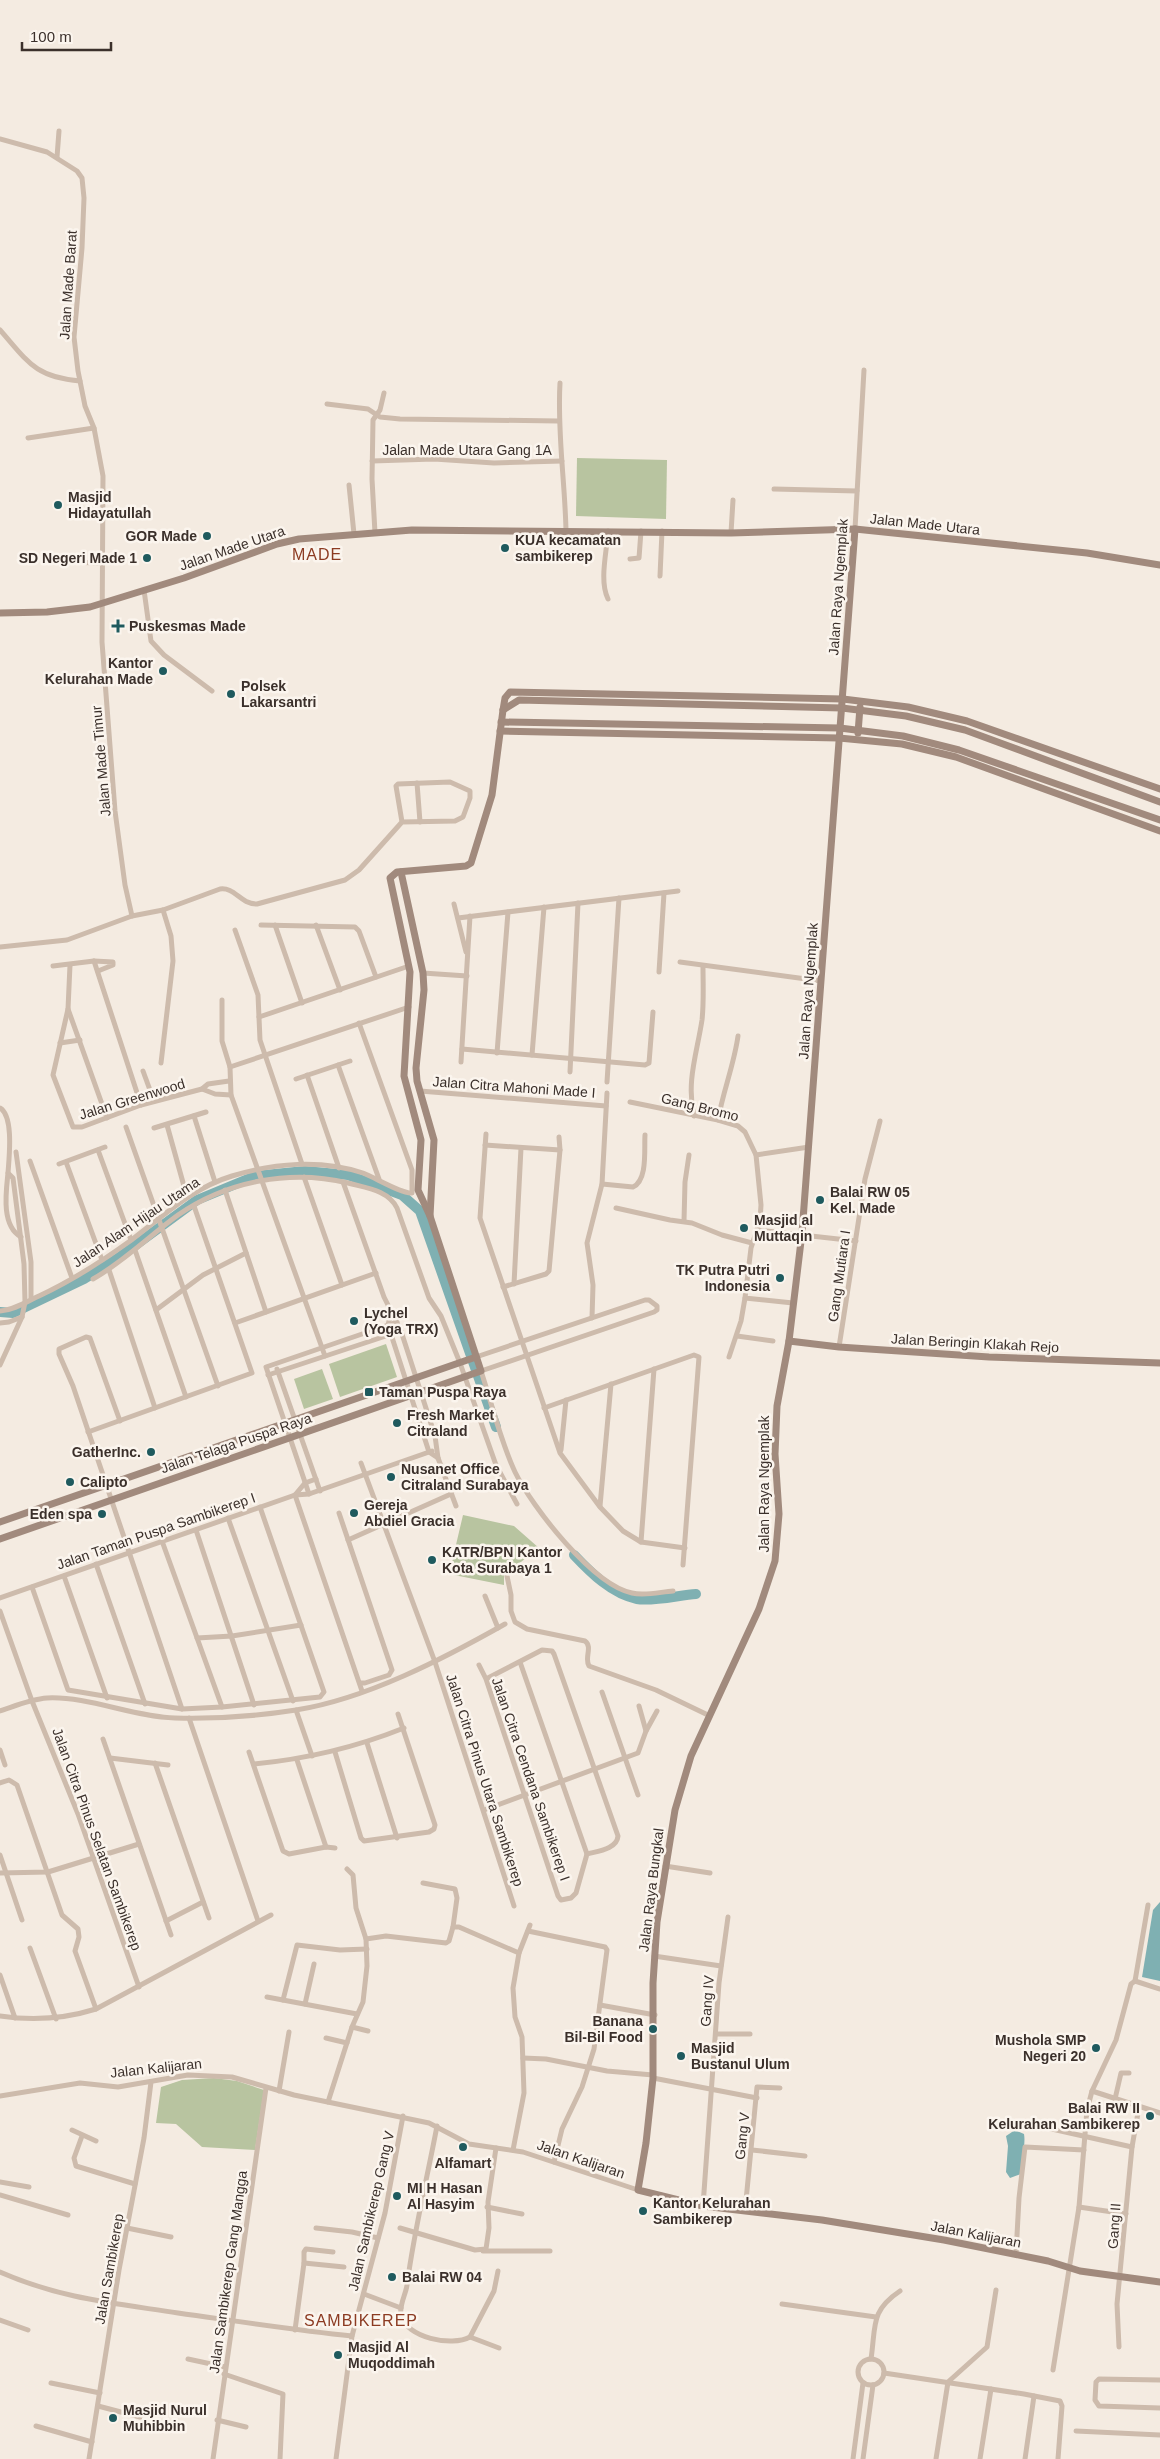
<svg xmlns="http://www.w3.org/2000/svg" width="1160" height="2459" font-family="Helvetica,sans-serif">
<rect width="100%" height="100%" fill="#f4ebe1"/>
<g fill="#b8c4a0">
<path d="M577 458 667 460 666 519 576 516Z"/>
<path d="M386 1344 397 1377 340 1397 329 1364Z"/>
<path d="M322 1369 333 1399 304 1409 294 1379Z"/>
<path d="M463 1515 514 1526 539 1548 504 1575V1585L454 1575 451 1566Z"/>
<path d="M214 2078 237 2081 264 2090 255 2150 202 2147 176 2124 156 2123 161 2087 182 2080Z"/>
</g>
<g fill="#7fb0b2">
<path d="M1160 1902V1981L1142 1977 1153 1910Z"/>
<path d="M1015 2130 1024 2134C1026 2144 1021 2162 1021 2174L1010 2178 1006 2172 1008 2146 1006 2136Z"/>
</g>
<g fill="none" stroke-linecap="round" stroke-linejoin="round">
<g stroke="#7fb0b2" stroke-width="10">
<path d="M0 1312 13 1313 84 1279 118 1258 197 1200 255 1176 305 1171 348 1175 402 1195 420 1211 496 1427"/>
<path d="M574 1555C591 1573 612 1594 637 1599 652 1602 680 1595 696 1594"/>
</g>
<g stroke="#cdbbac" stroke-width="5">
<path d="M0 139 47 152 77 171 82 178 84 198 82 248 74 337 78 371 85 406 94 428 103 476 102 642 115 811 125 885 132 916"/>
<path d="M57 157 59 131"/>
<path d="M0 330C28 362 35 377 80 381"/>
<path d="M560 383C557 432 565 481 566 531"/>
<path d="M327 404 368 409 380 417 400 419 558 421"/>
<path d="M28 438 94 428"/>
<path d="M372 461 434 459 494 463 562 461"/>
<path d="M349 485 354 534"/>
<path d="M774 489 857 491"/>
<path d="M855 529 864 370"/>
<path d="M375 533 372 479 373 420 380 410 384 393"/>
<path d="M731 533 733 500"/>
<path d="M45 558 60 562 103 563"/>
<path d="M630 559 639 558 641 531"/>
<path d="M660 576 662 531"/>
<path d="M144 590 151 641 164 655 212 691"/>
<path d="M608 599C599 581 607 551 608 531"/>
<path d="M417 783 420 822"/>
<path d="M454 904 466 952"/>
<path d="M458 918 678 891"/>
<path d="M261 925 355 927 359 931 376 977"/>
<path d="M275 925 302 1003"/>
<path d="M316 925 340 990"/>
<path d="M235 930 258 995 260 1040 302 1164"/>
<path d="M0 947 67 940 132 916 163 910 220 889C235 887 240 904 257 904L345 880 359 870 402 822 455 821 463 817 470 798V791L450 782 398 784 396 786 402 822"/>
<path d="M94 961 141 1105"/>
<path d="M680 962 821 981"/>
<path d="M70 965 68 1009 107 1118"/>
<path d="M53 966 94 961 113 962V965L98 971"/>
<path d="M659 972 664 893"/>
<path d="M423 973 467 976"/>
<path d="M222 1000V1041L230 1067 231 1095 325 1356"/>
<path d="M68 1009 53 1075 73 1127H82L141 1105 202 1089 215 1094 231 1095"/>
<path d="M259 1017 409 966"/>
<path d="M60 1043 80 1040"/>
<path d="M462 1049 645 1065 649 1063 653 1012"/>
<path d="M497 1053 508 912"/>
<path d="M532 1055 544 907"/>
<path d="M461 1062 470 916"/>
<path d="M161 1063 173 961 171 936 163 910"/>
<path d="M338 1065 379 1179"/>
<path d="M230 1067 409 1007"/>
<path d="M143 1071 154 1101"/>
<path d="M570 1072 578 903"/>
<path d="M307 1075 339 1168"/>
<path d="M296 1079 350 1061"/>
<path d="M607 1082 619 898"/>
<path d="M202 1089 208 1084 229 1081"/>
<path d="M420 1091 606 1106"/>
<path d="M630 1102 718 1120 738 1126 745 1132 756 1155 761 1205 760 1220 751 1248 745 1298 793 1303"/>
<path d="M0 1108C14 1116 9 1158 8 1173L13 1178 24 1264 25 1302 22 1317 0 1365"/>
<path d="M194 1116 215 1182"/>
<path d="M694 1116C686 1082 697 1053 702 1020 704 1003 703 984 703 966"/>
<path d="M718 1120C723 1091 734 1065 738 1036"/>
<path d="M167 1125 187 1197"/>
<path d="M126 1127 218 1386"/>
<path d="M154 1128 206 1112"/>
<path d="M486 1134 480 1218 560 1453 600 1507 623 1531 641 1542 685 1548"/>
<path d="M485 1145 560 1150"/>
<path d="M98 1150 131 1240"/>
<path d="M16 1152 31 1262V1299"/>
<path d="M756 1155 809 1147"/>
<path d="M30 1161 72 1278"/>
<path d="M66 1162 102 1260"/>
<path d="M59 1164 105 1147"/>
<path d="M8 1173C6 1192 1 1226 21 1237"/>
<path d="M304 1177 342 1285"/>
<path d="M343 1182 384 1297 401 1331 435 1436 438 1458 456 1506"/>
<path d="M602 1184 633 1187C648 1180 644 1149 645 1135"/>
<path d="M225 1190 266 1312"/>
<path d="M616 1208 670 1220 692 1223 722 1235 752 1243"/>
<path d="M684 1221 685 1182 689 1155"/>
<path d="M757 1230 856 1241"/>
<path d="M135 1250 186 1397"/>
<path d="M109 1270 155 1408"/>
<path d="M93 1279C125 1261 149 1236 178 1215 227 1181 290 1169 348 1183 366 1188 388 1190 397 1208L429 1298 441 1316 460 1363 496 1465 517 1504"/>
<path d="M514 1284 521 1148"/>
<path d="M503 1287 546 1274 549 1271 560 1150 559 1137"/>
<path d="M156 1310 203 1275 246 1253"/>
<path d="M0 1311C14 1310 26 1302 39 1296 71 1281 101 1262 130 1241 162 1217 192 1188 232 1176 274 1163 321 1159 363 1173 374 1177 402 1194 412 1193V1170L359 1023"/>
<path d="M391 1313 388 1325 429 1452 438 1458"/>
<path d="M592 1318 593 1285 587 1243 602 1184 607 1093"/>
<path d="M0 1323 9 1322 22 1317"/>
<path d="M235 1323 376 1273"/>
<path d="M737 1336 773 1341"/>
<path d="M839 1347 865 1179 880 1121"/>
<path d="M476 1357 645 1300H649L657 1306V1310L654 1312 481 1371C492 1404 500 1440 515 1472 532 1507 593 1585 632 1593 645 1596 660 1592 673 1591"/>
<path d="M729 1357 741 1321 745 1298"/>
<path d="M277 1369 320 1491"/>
<path d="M268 1375 401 1331"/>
<path d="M544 1408 694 1355 699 1357 683 1565"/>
<path d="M120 1421 90 1338 86 1337 59 1349V1354L73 1386 182 1709"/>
<path d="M88 1432 252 1373 194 1206"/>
<path d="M561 1450 566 1400"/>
<path d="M361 1463 435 1662 514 1906"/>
<path d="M309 1494 266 1367 397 1322"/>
<path d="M295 1495 362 1691"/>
<path d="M295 1495 309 1494 432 1451"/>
<path d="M600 1506 611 1384"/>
<path d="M339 1513 392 1670 389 1675 365 1683H361"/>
<path d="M228 1518 293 1701"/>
<path d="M196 1530 254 1705"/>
<path d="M348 1540 451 1494"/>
<path d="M162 1541 222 1707"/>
<path d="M641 1542 654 1369"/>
<path d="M96 1564 145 1704"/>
<path d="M64 1576 107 1698"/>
<path d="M507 1576 511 1595V1611L515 1622 527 1629 585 1641C593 1647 584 1658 589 1666L656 1690 710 1716"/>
<path d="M32 1587 68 1690 182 1709 222 1707 320 1697 324 1692 260 1507"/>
<path d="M485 1596 498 1628"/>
<path d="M0 1598 295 1495 305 1483 316 1479"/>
<path d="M0 1611 32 1701 78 1814 139 1987"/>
<path d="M197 1638 232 1636 301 1625"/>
<path d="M520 1662 587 1854"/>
<path d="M479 1665 486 1679 558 1896 561 1900 571 1898 576 1893 587 1854C598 1851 617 1849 618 1836L554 1654 552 1651 542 1650 486 1679"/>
<path d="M602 1692 638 1795"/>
<path d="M296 1710 312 1756"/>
<path d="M0 1711C15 1706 31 1699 47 1698 89 1696 133 1717 175 1718 212 1719 258 1716 296 1710 366 1699 443 1659 505 1624"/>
<path d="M189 1718 258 1921"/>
<path d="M646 1731 657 1711"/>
<path d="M103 1739 171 1935"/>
<path d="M367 1743 397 1838"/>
<path d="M0 1750 5 1765"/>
<path d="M249 1752 283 1851 289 1854 326 1847 335 1848"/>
<path d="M335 1752 361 1838 364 1841 429 1832 434 1829 435 1825 398 1714"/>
<path d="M110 1758 168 1765"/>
<path d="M297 1760 326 1847"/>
<path d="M155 1763 209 1918"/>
<path d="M254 1764C307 1759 354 1748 404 1728"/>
<path d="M0 1783 9 1780 17 1785 62 1915 78 1929 79 1937 75 1951 96 2009"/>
<path d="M484 1810 638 1753 646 1731 639 1706"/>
<path d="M0 1855 22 1920"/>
<path d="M665 1866 710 1873"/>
<path d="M0 1873 48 1872 139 1844"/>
<path d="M423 1883 455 1889 457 1898 453 1927"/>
<path d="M166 1921 203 1902"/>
<path d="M528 1931 605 1947 607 1950 594 2049 582 2087 562 2129 554 2162"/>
<path d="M366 1939 386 1936 446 1943 449 1941 453 1927H459L519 1953"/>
<path d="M30 1948 56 2019"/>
<path d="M654 1956 721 1966"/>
<path d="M0 1975 15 2018"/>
<path d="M1135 1981 1148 1905"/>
<path d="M267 1997 357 2014"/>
<path d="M283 2000 297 1945 340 1950 367 1949"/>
<path d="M305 2004 314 1964"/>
<path d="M600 2005 655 2015"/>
<path d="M0 2016C33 2021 64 2019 96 2009L271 1915"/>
<path d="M352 2027 368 2031"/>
<path d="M716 2034H750"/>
<path d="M326 2038 347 2043"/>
<path d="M523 2058 546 2059 607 2071 653 2075"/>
<path d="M653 2078 757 2098"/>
<path d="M279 2091 289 2032"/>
<path d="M1092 2091 1160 2113"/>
<path d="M0 2096 80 2083 118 2087 188 2075 232 2077 294 2095 429 2123 469 2144 523 2152 638 2190"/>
<path d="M1115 2099 1121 2073H1129"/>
<path d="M328 2102 352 2027 363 2002 367 1966 366 1939 356 1908 353 1875 347 1869"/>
<path d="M437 2126C427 2179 414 2231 407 2285 406 2294 399 2305 401 2315 406 2338 452 2347 470 2337L494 2291 498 2271"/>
<path d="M1043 2127 1132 2147"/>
<path d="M72 2130 96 2141"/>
<path d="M82 2136 74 2158 76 2166 135 2184"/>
<path d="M513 2150 524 2093 522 2037 515 2017 513 1988 519 1953 530 1925"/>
<path d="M752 2150 805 2156"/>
<path d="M0 2182 29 2187"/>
<path d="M0 2195 68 2215"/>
<path d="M703 2206 719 1983 728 1917"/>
<path d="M487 2207 522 2214"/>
<path d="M1079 2207 1126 2214"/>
<path d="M745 2211 757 2087 780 2088"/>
<path d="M127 2228 171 2237"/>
<path d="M316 2228 352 2232 378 2238"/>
<path d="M400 2228 475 2250 486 2249 489 2228 488 2202 496 2148"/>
<path d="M483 2251H550"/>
<path d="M1016 2254 1019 2198 1025 2147 1084 2150"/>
<path d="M304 2263V2252L306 2249 333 2252"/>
<path d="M0 2272C62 2299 113 2303 178 2313 236 2321 294 2330 352 2336"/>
<path d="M364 2294 401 2308"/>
<path d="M782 2304 876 2317"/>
<path d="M0 2320 28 2330"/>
<path d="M295 2330 304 2263 344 2267"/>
<path d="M470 2337 499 2348"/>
<path d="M1119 2347 1117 2304 1132 2147 1139 2107"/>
<circle cx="871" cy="2372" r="13"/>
<path d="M188 2359 225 2367"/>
<path d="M871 2359C876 2326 870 2311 900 2291"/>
<path d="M1053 2370 1079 2207 1087 2110 1092 2091 1116 2040 1131 1984 1135 1981 1160 1989"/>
<path d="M884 2373 1024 2394 1060 2401 1062 2406 1058 2459"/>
<path d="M224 2374 283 2394 280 2459"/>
<path d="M1160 2380 1099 2379 1096 2382 1095 2400 1099 2406 1160 2408"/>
<path d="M51 2383 100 2393"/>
<path d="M98 2406 140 2417"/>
<path d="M217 2420 246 2427"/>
<path d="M36 2426 92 2442"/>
<path d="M1076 2431 1160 2435"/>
<path d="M89 2459 119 2270 144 2138 151 2082"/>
<path d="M213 2459 266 2088"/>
<path d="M336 2459 352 2336 385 2213 403 2116"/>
<path d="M853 2459 863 2383"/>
<path d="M863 2459 873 2385"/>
<path d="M936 2459 948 2382 987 2347 996 2290"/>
<path d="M980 2459 991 2389"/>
<path d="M1025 2459 1034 2396"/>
</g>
<g stroke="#a18a7d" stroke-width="7">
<path d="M855 529 802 1233 789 1341 777 1406 775 1454 779 1514 775 1561 759 1609 691 1756 675 1810 657 1922 653 1983V2078L646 2143 638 2190 703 2206 822 2220 944 2240 1048 2261 1080 2271 1160 2282"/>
<path d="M0 613 47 612 90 607 184 578 277 544 299 539 412 530 731 533 855 529 1087 553 1160 565"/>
<path d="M503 710 519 700 842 708 906 716 965 730 1160 802"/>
<path d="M501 722 840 728 903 736 959 750 1160 820"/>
<path d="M500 731 839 738 902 744 956 757 1160 831"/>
<path d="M858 733 860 707"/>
<path d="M430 1216 418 1190 421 1140 404 1076 410 972 390 878 397 872 466 866 471 863 492 795 503 710 505 698 510 692 843 699 908 707 967 721 1160 789"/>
<path d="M789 1341 839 1347 989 1357 1160 1363"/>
<path d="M0 1522 476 1357"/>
<path d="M0 1539 481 1371 430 1216 434 1140 417 1081 416 1068 424 990 423 973 401 872"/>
</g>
</g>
<g fill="#1f5a5e" stroke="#fbf5ee" stroke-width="2">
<circle cx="58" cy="505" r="5"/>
<circle cx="207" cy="536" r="5"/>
<circle cx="505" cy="548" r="5"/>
<circle cx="147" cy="558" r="5"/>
<path d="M115.5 618.5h5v5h5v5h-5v5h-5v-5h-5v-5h5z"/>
<circle cx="163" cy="671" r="5"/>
<circle cx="231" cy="694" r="5"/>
<circle cx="820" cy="1200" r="5"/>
<circle cx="744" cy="1228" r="5"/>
<circle cx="780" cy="1278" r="5"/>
<circle cx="354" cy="1321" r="5"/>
<rect x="364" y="1387" width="10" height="10" rx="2.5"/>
<circle cx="397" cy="1423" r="5"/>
<circle cx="151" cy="1452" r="5"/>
<circle cx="391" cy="1477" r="5"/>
<circle cx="70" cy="1482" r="5"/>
<circle cx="354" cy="1513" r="5"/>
<circle cx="102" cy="1514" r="5"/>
<circle cx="432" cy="1560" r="5"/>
<circle cx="653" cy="2029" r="5"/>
<circle cx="1096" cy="2048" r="5"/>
<circle cx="681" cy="2056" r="5"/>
<circle cx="1150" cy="2116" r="5"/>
<circle cx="463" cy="2147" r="5"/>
<circle cx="397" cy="2196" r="5"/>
<circle cx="643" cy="2211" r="5"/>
<circle cx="392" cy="2277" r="5"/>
<circle cx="338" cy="2355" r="5"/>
<circle cx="113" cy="2418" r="5"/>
</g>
<g text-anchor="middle" stroke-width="5" stroke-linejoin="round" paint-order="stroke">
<g font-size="14" fill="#3b302b" stroke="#fbf5ee">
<text transform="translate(68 285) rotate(-86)" y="5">Jalan Made Barat</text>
<text x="467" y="455">Jalan Made Utara Gang 1A</text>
<text transform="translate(925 524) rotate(6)" y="5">Jalan Made Utara</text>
<text transform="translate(232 548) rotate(-19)" y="5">Jalan Made Utara</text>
<text transform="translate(838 587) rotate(-86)" y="5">Jalan Raya Ngemplak</text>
<text transform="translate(101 761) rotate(-95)" y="5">Jalan Made Timur</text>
<text transform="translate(808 991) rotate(-86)" y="5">Jalan Raya Ngemplak</text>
<text transform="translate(514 1087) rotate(4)" y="5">Jalan Citra Mahoni Made I</text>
<text transform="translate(132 1099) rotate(-17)" y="5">Jalan Greenwood</text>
<text transform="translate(700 1107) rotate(14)" y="5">Gang Bromo</text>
<text transform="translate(136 1222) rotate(-34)" y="5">Jalan Alam Hijau Utama</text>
<text transform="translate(839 1276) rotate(-82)" y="5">Gang Mutiara I</text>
<text transform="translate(975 1343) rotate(3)" y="5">Jalan Beringin Klakah Rejo</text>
<text transform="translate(236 1443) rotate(-19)" y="5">Jalan Telaga Puspa Raya</text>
<text transform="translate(764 1484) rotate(-90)" y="5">Jalan Raya Ngemplak</text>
<text transform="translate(156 1531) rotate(-19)" y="5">Jalan Taman Puspa Sambikerep I</text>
<text transform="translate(531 1779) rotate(71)" y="5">Jalan Citra Cendana Sambikerep I</text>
<text transform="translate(485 1780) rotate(72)" y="5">Jalan Citra Pinus Utara Sambikerep</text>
<text transform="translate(97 1839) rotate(70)" y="5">Jalan Citra Pinus Selatan Sambikerep</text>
<text transform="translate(651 1890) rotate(-83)" y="5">Jalan Raya Bungkal</text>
<text transform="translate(707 2001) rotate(-86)" y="5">Gang IV</text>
<text transform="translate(156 2068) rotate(-6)" y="5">Jalan Kalijaran</text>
<text transform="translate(742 2136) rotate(-84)" y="5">Gang V</text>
<text transform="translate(581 2159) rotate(19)" y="5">Jalan Kalijaran</text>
<text transform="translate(371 2211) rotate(-77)" y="5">Jalan Sambikerep Gang V</text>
<text transform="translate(1114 2226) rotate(-86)" y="5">Gang II</text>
<text transform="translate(976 2234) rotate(11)" y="5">Jalan Kalijaran</text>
<text transform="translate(109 2269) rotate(-80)" y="5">Jalan Sambikerep</text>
<text transform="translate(228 2272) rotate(-82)" y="5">Jalan Sambikerep Gang Mangga</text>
</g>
<g font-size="14" font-weight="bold" fill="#3b302b" stroke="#fbf5ee" text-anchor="start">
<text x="68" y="502">Masjid<tspan x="68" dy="16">Hidayatullah</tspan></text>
<text x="197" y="541" text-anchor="end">GOR Made</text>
<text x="515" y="545">KUA kecamatan<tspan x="515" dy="16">sambikerep</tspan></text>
<text x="137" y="563" text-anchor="end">SD Negeri Made 1</text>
<text x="129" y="631">Puskesmas Made</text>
<text x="153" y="668" text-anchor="end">Kantor<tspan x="153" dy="16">Kelurahan Made</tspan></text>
<text x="241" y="691">Polsek<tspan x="241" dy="16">Lakarsantri</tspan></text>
<text x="830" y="1197">Balai RW 05<tspan x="830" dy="16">Kel. Made</tspan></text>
<text x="754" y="1225">Masjid al<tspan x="754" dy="16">Muttaqin</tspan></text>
<text x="770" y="1275" text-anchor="end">TK Putra Putri<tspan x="770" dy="16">Indonesia</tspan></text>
<text x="364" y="1318">Lychel<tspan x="364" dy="16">(Yoga TRX)</tspan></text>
<text x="379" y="1397">Taman Puspa Raya</text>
<text x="407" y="1420">Fresh Market<tspan x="407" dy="16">Citraland</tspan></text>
<text x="141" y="1457" text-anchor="end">GatherInc.</text>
<text x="401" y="1474">Nusanet Office<tspan x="401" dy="16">Citraland Surabaya</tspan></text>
<text x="80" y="1487">Calipto</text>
<text x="364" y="1510">Gereja<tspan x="364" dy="16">Abdiel Gracia</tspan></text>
<text x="92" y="1519" text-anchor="end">Eden spa</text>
<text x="442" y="1557">KATR/BPN Kantor<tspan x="442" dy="16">Kota Surabaya 1</tspan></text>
<text x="643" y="2026" text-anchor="end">Banana<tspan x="643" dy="16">Bil-Bil Food</tspan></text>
<text x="1086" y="2045" text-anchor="end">Mushola SMP<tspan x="1086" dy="16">Negeri 20</tspan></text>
<text x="691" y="2053">Masjid<tspan x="691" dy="16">Bustanul Ulum</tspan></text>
<text x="1140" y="2113" text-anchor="end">Balai RW II<tspan x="1140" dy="16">Kelurahan Sambikerep</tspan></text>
<text x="463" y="2168" text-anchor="middle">Alfamart</text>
<text x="407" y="2193">MI H Hasan<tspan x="407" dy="16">Al Hasyim</tspan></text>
<text x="653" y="2208">Kantor Kelurahan<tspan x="653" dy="16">Sambikerep</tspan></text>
<text x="402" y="2282">Balai RW 04</text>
<text x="348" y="2352">Masjid Al<tspan x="348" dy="16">Muqoddimah</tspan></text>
<text x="123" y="2415">Masjid Nurul<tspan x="123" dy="16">Muhibbin</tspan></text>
</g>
<g font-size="16" letter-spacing="1" fill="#8c3b22" stroke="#fbf5ee">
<text x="317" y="560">MADE</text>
<text x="361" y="2326">SAMBIKEREP</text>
</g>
</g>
<path d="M22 42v8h89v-8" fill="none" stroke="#3b302b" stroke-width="2.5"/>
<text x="30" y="42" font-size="15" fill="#3b302b" stroke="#fbf5ee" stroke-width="4" paint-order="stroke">100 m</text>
</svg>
